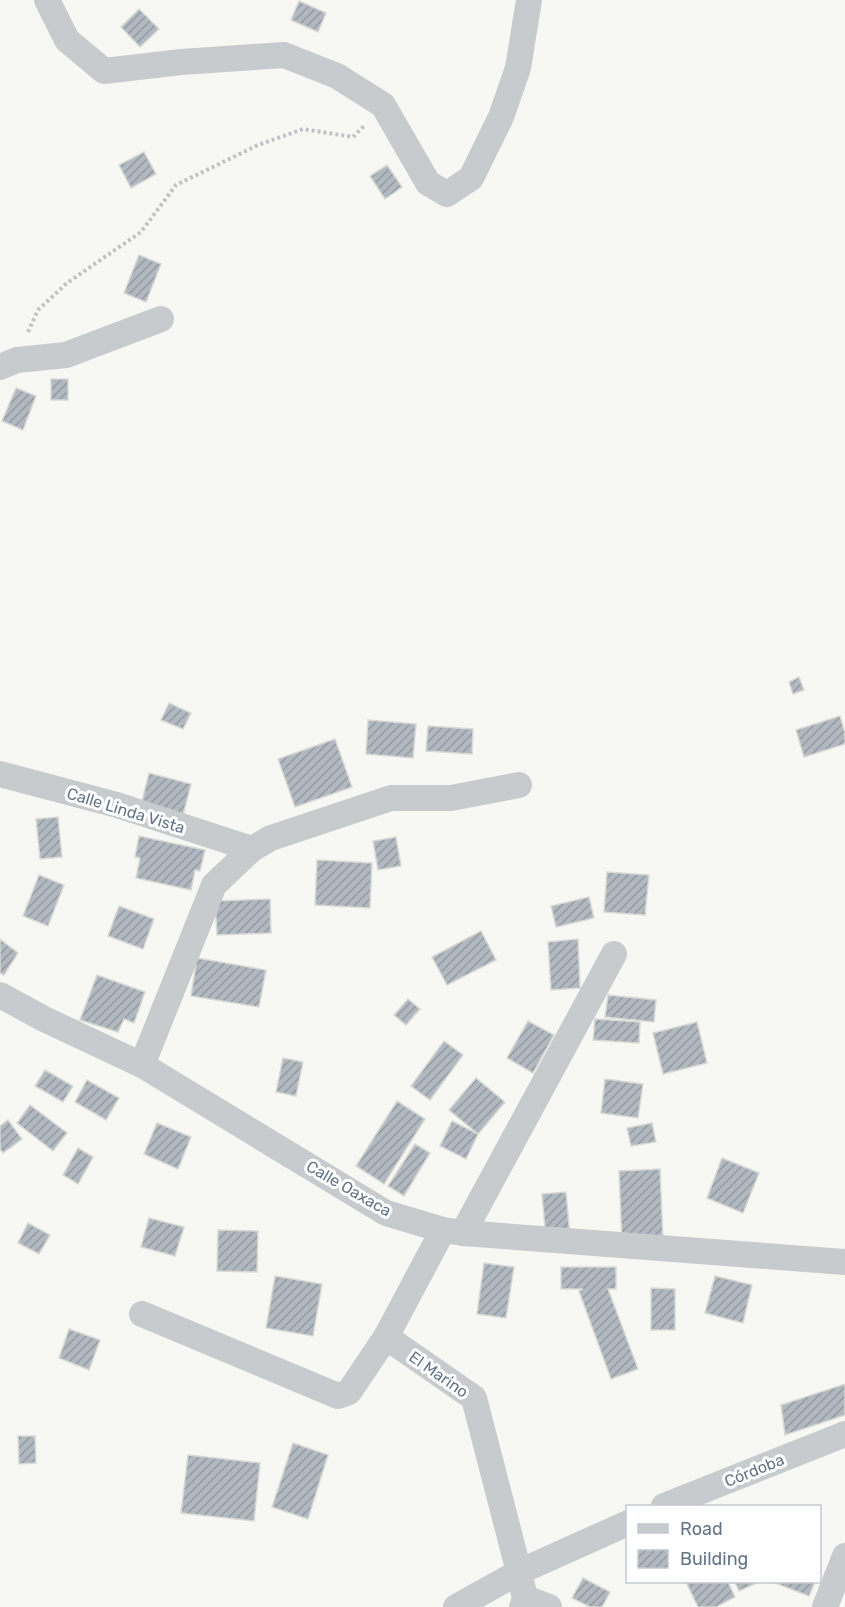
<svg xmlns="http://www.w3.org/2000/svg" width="845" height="1607" font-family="Rubik,sans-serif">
<defs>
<pattern id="building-hatch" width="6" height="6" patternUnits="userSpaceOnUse" patternTransform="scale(1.5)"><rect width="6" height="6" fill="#b1b8bf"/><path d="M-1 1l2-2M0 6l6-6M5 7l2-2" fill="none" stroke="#949aa1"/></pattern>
</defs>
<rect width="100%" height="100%" fill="#f7f8f4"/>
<g fill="url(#building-hatch)" stroke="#d9d9d6" stroke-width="1.5">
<path d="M299 1 326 13 318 32 291 20Z"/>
<path d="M139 9 159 29 140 47 121 27Z"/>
<path d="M144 152 156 174 131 188 119 165Z"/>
<path d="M387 165 402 187 385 199 370 176Z"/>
<path d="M139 255 161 264 146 302 124 293Z"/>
<rect x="51" y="379" width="17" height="21"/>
<path d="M16 388 36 396 23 430 2 421Z"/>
<path d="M799 677 804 690 793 694 789 682Z"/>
<path d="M169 703 191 713 183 729 161 720Z"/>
<path d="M840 716 845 733V744L804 757 796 730Z"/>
<path d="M368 720 416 724 413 758 366 754Z"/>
<path d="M428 726 473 729 472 754 426 751Z"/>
<path d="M335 739 352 787 295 807 278 759Z"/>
<path d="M149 773 191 784 183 815 141 805Z"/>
<path d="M58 817 62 857 40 859 36 819Z"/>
<path d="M139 836 205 850 200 871 195 870 191 890 136 878 140 858 135 857Z"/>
<path d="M396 837 401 866 378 870 373 841Z"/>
<path d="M317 860 372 863 370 908 315 905Z"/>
<path d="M607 872 649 875 645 915 604 912Z"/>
<path d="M39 875 64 885 48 926 23 916Z"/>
<path d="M589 897 594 918 556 927 551 906Z"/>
<path d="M270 899 271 933 217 935 215 901Z"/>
<path d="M119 906 154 919 143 949 108 936Z"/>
<path d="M481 931 496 960 447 985 432 957Z"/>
<path d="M0 939 18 953 4 975 0 973Z"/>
<path d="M578 939 580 988 551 990 548 942Z"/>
<path d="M197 958 266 970 259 1007 191 996Z"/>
<path d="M97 975 145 992 134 1023 124 1019 118 1032 80 1020Z"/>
<path d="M608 995 656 1000 654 1022 605 1017Z"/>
<path d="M408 999 420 1009 406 1025 394 1015Z"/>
<path d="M595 1019 640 1022 639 1043 593 1040Z"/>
<path d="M528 1021 554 1035 533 1073 507 1058Z"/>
<path d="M697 1022 707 1063 663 1074 653 1033Z"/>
<path d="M444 1041 463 1055 430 1100 411 1086Z"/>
<path d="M283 1058 303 1062 296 1096 276 1092Z"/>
<path d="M45 1070 73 1086 63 1102 35 1086Z"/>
<path d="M476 1078 505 1102 478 1134 449 1110Z"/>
<path d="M605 1079 643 1084 638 1118 601 1113Z"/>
<path d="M87 1080 119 1098 106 1120 75 1102Z"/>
<path d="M397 1101 425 1119 384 1184 356 1166Z"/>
<path d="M30 1105 67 1133 53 1151 17 1123Z"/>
<path d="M8 1120 22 1139 3 1153 0 1149V1126Z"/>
<path d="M452 1121 478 1134 466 1159 440 1146Z"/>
<path d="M157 1123 191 1137 178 1169 144 1154Z"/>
<path d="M652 1123 656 1142 631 1146 627 1128Z"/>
<path d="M415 1144 430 1153 404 1196 388 1186Z"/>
<path d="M78 1148 93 1157 78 1184 63 1175Z"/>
<path d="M722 1158 759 1173 743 1213 707 1198Z"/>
<path d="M660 1169 663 1240 622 1242 619 1171Z"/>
<path d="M566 1192 570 1237 546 1239 542 1194Z"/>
<path d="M149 1218 184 1227 175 1256 141 1247Z"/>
<path d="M28 1223 50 1235 39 1254 18 1243Z"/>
<path d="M218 1230 258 1231 257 1272 217 1271Z"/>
<path d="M484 1263 514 1267 506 1318 477 1314Z"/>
<path d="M561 1267H616V1289H608L638 1369 611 1379 579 1291 583 1289H561Z"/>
<path d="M275 1276 322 1284 313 1336 266 1328Z"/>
<path d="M715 1276 752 1285 743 1323 705 1313Z"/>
<path d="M651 1288 675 1289V1330H651Z"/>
<path d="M69 1329 100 1340 89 1370 59 1358Z"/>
<path d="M845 1384V1415L785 1435 781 1405Z"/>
<path d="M18 1436H35L36 1463 19 1464Z"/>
<path d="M293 1443 328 1455 308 1519 272 1507Z"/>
<path d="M188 1455 260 1463 254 1521 181 1513Z"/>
<path d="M583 1578 610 1592 602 1607H590L572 1598Z"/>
<path d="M686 1582H728L735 1597 716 1607H698Z"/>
<path d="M735 1582H759L739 1591Z"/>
<path d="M776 1582H815L809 1596 775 1583Z"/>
</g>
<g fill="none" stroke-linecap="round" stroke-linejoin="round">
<path stroke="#c0c2c5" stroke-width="4" stroke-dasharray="3 3" stroke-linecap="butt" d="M28 332 38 310 67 283 141 232 176 185 258 145 303 129 353 137 364 126"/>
<g stroke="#c7cbce" stroke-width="26">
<path d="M47 0 67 40 104 71 181 62 284 55 337 76 383 105 428 183 447 194 471 178 501 117 518 68 529 0"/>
<path d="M0 367 17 360 66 355 161 319"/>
<path d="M0 774 117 805 252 849"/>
<path d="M0 995 44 1019 142 1065 386 1213 443 1230 463 1233 845 1262"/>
<path d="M142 1065 214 885 252 849 271 838 391 798H451L519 785"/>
<path d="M443 1230 386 1337 474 1398 519 1572 525 1598 522 1607"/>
<path d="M463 1233 614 954"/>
<path d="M142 1314 338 1396 349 1392 386 1337"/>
<path d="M664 1506 845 1434"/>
<path d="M525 1598 549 1607"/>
<path d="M456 1607 519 1572 628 1523"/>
<path d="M825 1607 845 1556"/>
</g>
</g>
<g text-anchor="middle" stroke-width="6" stroke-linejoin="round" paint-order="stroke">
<g font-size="16" fill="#647588" stroke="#fff">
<text transform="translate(126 810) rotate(17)" y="6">Calle Linda Vista</text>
<text transform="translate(349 1188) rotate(30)" y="6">Calle Oaxaca</text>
<text transform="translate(439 1374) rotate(35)" y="6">El Marino</text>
<text transform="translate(754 1470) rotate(-22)" y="6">Córdoba</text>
</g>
</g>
<rect x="626" y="1505" width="195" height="78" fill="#ffffff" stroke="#c1c8cf" stroke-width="1.5"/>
<rect x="638" y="1524" width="30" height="9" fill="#c7cbce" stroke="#c1c8cf" stroke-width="1.5"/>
<text x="680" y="1535" font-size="18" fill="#647588">Road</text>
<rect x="638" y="1550" width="30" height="18" fill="url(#building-hatch)" stroke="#c1c8cf" stroke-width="1.5"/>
<text x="680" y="1565" font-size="18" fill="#647588">Building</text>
</svg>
